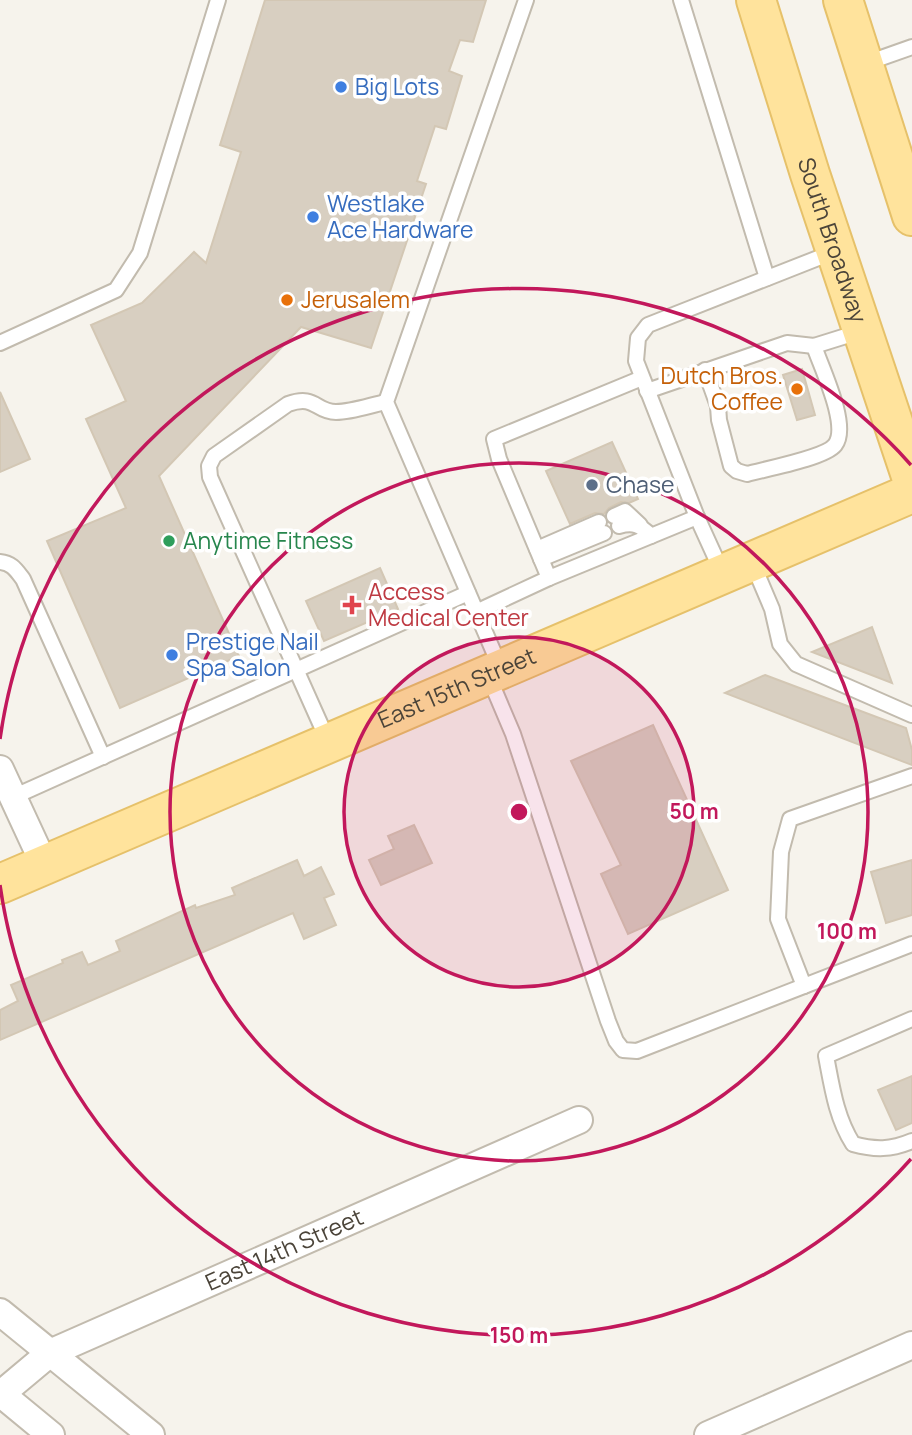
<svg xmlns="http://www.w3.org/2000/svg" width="912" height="1435" font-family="Manrope,sans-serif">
<rect width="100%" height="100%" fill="#f6f3ec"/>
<g fill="#d8cfc1" stroke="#d3c7b4" stroke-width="2">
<path d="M265 0H486L473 42 460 40 449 71 462 76 446 129 435 126 417 181 426 184 371 348 301 327 159 476 239 656 120 708 47 541 126 508 86 419 126 401 91 325 142 303 194 252 206 263 241 152 220 145Z"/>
<path d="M802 369 815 415 797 420 783 375Z"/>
<path d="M0 392 30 459 0 472Z"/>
<path d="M612 442 638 499 629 503 621 502 609 508 604 514 595 513 570 524 546 471Z"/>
<path d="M380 568 398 609 324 641 306 601Z"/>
<path d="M872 627 892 683 812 652Z"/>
<path d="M765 675 906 728 912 750V765L725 693Z"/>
<path d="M653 725 728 890 628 934 601 874 621 865 571 761Z"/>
<path d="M414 825 432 863 381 885 369 860 394 849 388 836Z"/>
<path d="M297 860 304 876 321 867 334 894 324 898 336 925 304 939 293 913 0 1040V1010L18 1001 11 985 63 963 62 960 82 952 88 965 120 951 116 941 195 905 196 908 235 895 232 888Z"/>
<path d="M912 860V915L886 923 871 872Z"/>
<path d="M912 1076V1123L896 1130 878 1090Z"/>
</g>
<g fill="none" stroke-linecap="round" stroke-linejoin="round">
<g stroke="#c2bbae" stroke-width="18">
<g id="service">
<path d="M681 0 767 278"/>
<path d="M864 64 912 47"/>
<path d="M0 343 116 290 140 253 218 0"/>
<path d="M705 370 718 406 719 420 731 466 737 471 747 474C765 469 825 458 835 445 850 426 821 367 814 346"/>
<path d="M647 391 787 343 814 346 862 331"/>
<path d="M614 516 625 511 640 525"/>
<path d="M619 526C634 522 640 525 651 536"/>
<path d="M537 549 599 522"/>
<path d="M541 559 604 533"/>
<path d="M0 562C12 563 16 570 23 579L103 757"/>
<path d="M752 562 772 609 780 644 796 664 912 715"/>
<path d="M722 572 697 517 636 361 638 338 648 325 836 251"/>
<path d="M549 578 499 459 494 439 642 378"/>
<path d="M476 612 549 578 697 517"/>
<path d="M501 669 386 402 526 0"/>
<path d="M488 675 513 734 608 1021 616 1041 623 1050 637 1051 912 944"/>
<path d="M328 741 210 477 209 466 214 456 288 404C316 394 315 412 336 412 352 412 371 405 386 402"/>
<path d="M13 797 468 593"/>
<path d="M804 986 778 919 781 852 790 819 912 776"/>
<path d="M912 1019 826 1056C832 1087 836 1117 853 1144 875 1150 891 1150 912 1141"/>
</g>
</g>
<g stroke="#c2bbae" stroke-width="30">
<g id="minor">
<path d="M0 769 44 864"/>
<path d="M0 1312 151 1435"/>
<path d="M0 1393 51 1435"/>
<path id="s1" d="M1 1394 50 1353 579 1120"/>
<path d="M708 1435 912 1345"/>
</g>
</g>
<g stroke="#e6c16a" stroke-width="42">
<g id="primary">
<path id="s2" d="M756 0 810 174 912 479"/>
<path d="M843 0 912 216"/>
<path id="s3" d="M0 884 912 493"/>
</g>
</g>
<use href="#service" stroke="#fff" stroke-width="14"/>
<use href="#minor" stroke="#fff" stroke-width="26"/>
<use href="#primary" stroke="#ffe39c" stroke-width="38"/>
</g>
<circle cx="519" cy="812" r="175" fill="#c2185b" fill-opacity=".12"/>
<g fill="none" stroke="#c2185b" stroke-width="3.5">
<circle cx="519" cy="812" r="175"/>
<circle cx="519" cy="812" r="349"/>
<path d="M911 1159A524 524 0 0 1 0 885M0 739A524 524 0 0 1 911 465"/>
</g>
<g fill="#3f7fe0" stroke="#fff" stroke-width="2.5">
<circle cx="341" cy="87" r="7"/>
<circle cx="313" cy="217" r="7"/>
<circle cx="172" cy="655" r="7"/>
</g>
<g fill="#e8710a" stroke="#fff" stroke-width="2.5">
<circle cx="287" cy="300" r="7"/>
<circle cx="797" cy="389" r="7"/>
</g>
<circle fill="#5c6f8a" stroke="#fff" stroke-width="2.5" cx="592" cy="485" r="7"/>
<circle fill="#2e9e5b" stroke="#fff" stroke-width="2.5" cx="169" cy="541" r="7"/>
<path fill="#e0444e" stroke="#fff" stroke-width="2.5" d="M348.5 594.5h7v7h7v7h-7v7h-7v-7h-7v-7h7z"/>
<g text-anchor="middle" stroke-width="7" stroke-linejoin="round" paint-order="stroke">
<g font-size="23" fill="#366cbe" stroke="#fff" text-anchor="start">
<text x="355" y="95">Big Lots</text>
<text x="327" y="212">Westlake<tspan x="327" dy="26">Ace Hardware</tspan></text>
<text x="186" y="650">Prestige Nail<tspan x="186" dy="26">Spa Salon</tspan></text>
</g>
<g font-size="23" fill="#4b4439" stroke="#fff">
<text dy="8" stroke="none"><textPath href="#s2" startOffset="252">South Broadway</textPath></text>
<text dy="8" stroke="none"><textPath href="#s3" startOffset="497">East 15th Street</textPath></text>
<text dy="8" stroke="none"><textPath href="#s1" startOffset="320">East 14th Street</textPath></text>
</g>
<g font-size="23" fill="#c56008" stroke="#fff" text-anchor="start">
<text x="301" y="308">Jerusalem</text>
<text x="783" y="384" text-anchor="end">Dutch Bros.<tspan x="783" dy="26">Coffee</tspan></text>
</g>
<g font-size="23" fill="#4e5e75" stroke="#fff" text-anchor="start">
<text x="606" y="493">Chase</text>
</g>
<g font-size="23" fill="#27864d" stroke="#fff" text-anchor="start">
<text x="183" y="549">Anytime Fitness</text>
</g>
<g font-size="23" fill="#be3a42" stroke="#fff" text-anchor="start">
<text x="368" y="600">Access<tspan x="368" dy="26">Medical Center</tspan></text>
</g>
</g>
<circle cx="519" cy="812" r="10" fill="#c2185b" stroke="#fff" stroke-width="3.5"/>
<g font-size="21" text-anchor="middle" font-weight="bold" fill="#c2185b" stroke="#fff" stroke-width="7" stroke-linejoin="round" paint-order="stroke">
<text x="694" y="819">50 m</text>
<text x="847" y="939">100 m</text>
<text x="519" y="1343">150 m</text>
</g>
</svg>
